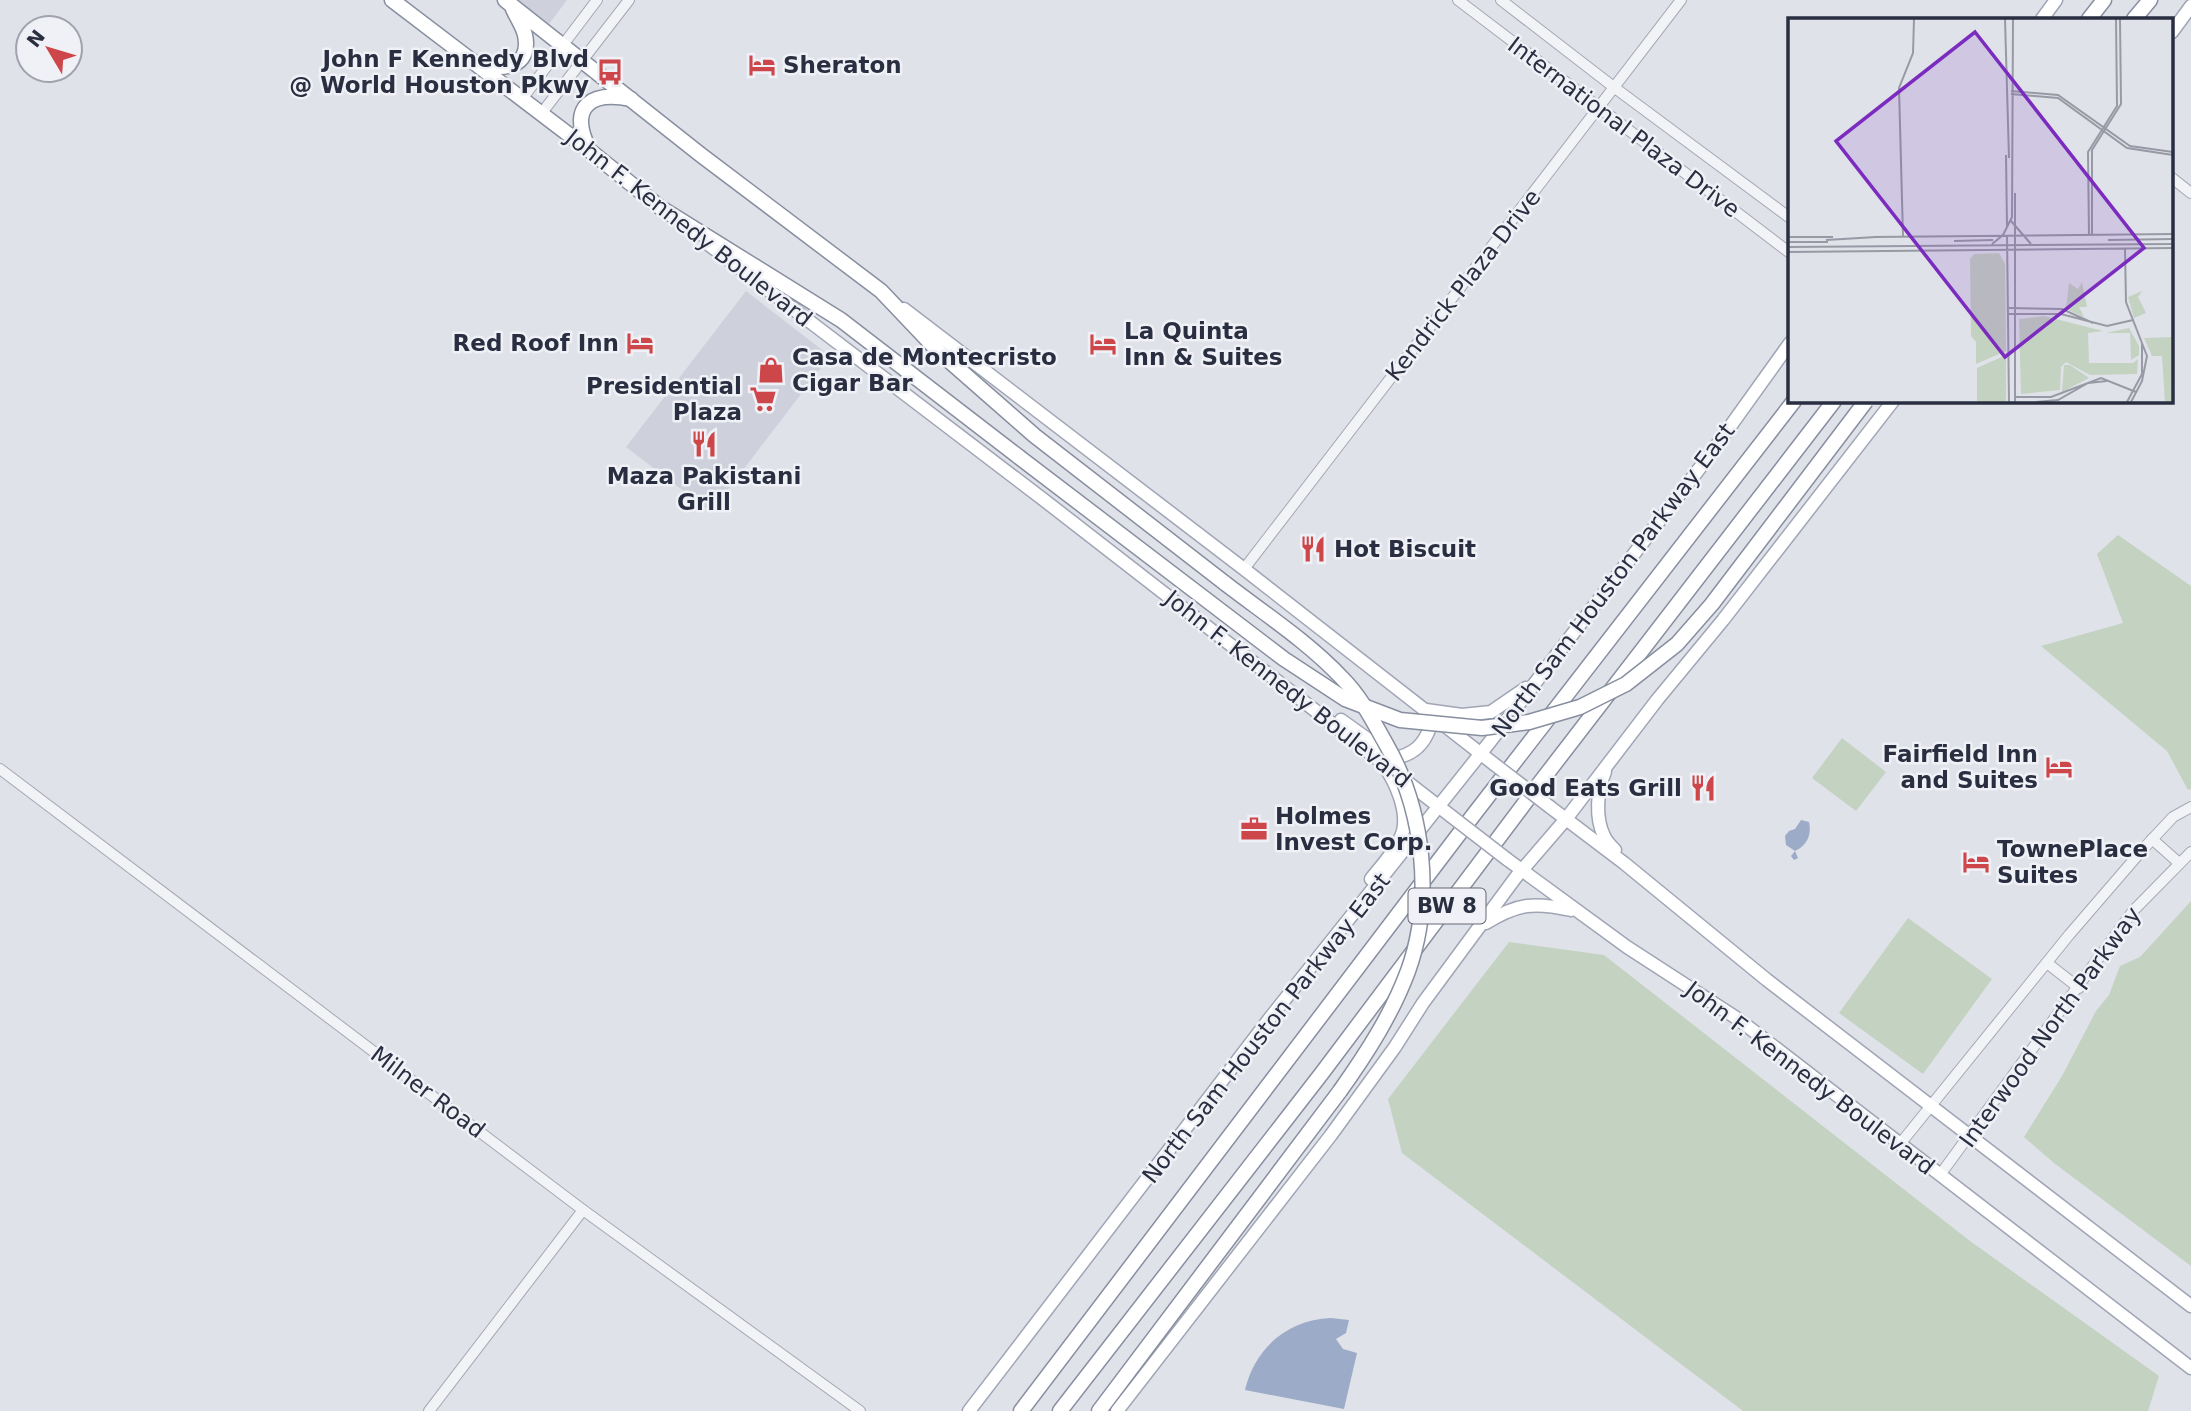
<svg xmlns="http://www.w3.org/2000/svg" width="2191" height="1411" font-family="'DejaVu Sans',sans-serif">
<rect width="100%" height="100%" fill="#e0e2e9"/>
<g fill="#ced1db">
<path d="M517 0H567L549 24Z"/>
<path d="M746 291 830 356 711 512 626 447Z"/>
</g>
<g fill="#c3d2c1">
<path d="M2118 535 2191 586V789L2188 790 2167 751 2041 646 2123 623 2097 554Z"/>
<path d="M1842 738 1886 772 1856 811 1812 778Z"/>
<path d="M2191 901V1266L2054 1163 2024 1137 2062 1076 2096 1011 2109 995 2120 966 2140 957Z"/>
<path d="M1908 918 1992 979 1923 1074 1839 1013Z"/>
<path d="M1509 942 1604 955 1970 1241 2159 1376 2148 1411H1743L1402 1153 1388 1099Z"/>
</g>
<g fill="#9babc8">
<path d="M1801 820 1809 822C1812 834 1807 846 1795 851L1798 858 1794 860 1791 856 1795 851 1786 845 1785 836 1789 831 1795 829Z"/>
<path d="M1331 1318 1349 1320 1346 1333 1336 1339 1343 1349 1357 1353 1344 1409 1245 1390C1255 1348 1287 1320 1331 1318Z"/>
</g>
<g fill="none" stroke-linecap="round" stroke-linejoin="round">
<g stroke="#a5a8b3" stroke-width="12">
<g id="minor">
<path d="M1458 0 1790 253"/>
<path d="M1501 0 1615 88 1790 218"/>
<path d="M522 99 597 0"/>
<path d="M541 114 629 0"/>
<path d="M2172 178 2191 193"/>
<path d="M1244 569 1681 0"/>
<path d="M0 769 583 1210 860 1411"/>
<path d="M2152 839 2179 863"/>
<path d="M2047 963 2079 988"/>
<path d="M1900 1144 2069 935 2144 848 2173 817 2191 807"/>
<path d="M1940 1175 2133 911 2191 852"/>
<path d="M429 1411 583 1210"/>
</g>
</g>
<g stroke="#9fa5b4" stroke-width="15">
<g id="major">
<path d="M2042 19 2056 0"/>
<path d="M2172 32 2191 6"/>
<path d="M708 244 1044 500 1451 816"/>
<path d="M904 309 1244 569 1494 764"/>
<path d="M1426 710 1462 715 1491 712 1526 688"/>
<path d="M1341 720 1394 758C1413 755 1424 745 1430 727L1425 715"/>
<path d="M1605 772C1597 790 1595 818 1604 836 1606 841 1611 846 1615 850"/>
<path d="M1550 807 1624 863 1767 980 2191 1306"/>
<path d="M1508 860 1627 947 1738 1019 2191 1368"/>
<path d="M1371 879C1382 865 1398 848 1403 831 1408 811 1396 783 1385 767"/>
<path d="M1486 923C1518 903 1535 902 1571 910"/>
<path d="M969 1411 1270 1018 1489 743 1709 456 1790 343"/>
<path d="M1117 1411 1331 1135 1395 1047 1423 1003 1516 877 1566 819 1657 700 1723 620 1893 401"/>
</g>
</g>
<g stroke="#878e9f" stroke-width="17">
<g id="highway">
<path d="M392 0 589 150 661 208 841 320 1019 457"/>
<path d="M505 0 701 155 881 291 938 351 1035 436 1226 584"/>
<path d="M2089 19 2104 0"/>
<path d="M2134 19 2150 0"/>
<path d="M479 63C502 71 532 68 525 35 523 26 517 18 513 9"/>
<path d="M588 147C569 106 591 91 631 99"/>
<path d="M1021 1411 1475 813 1794 401"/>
<path d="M1060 1411 1322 1073 1539 784 1834 401"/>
<path d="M1099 1411 1340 1091"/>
</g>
</g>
<use href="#minor" stroke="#f2f3f7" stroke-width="10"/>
<use href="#major" stroke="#fff" stroke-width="12"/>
<use href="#highway" stroke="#fff" stroke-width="14"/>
<g stroke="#9fa5b4" stroke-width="15" stroke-linecap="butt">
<g id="major-bridge">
<path d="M1494 764 1550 807"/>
<path d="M1451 816 1508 860"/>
</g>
</g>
<g stroke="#878e9f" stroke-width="17" stroke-linecap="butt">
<g id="highway-bridge">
<path d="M1019 457 1284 659 1345 699 1400 720 1482 728 1529 722 1580 707 1626 684 1677 644 1712 604 1866 401"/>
<path d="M1226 584C1265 614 1308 642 1342 678 1361 697 1373 721 1386 744 1424 810 1434 899 1408 971 1392 1014 1367 1053 1340 1091"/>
</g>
</g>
<use href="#major-bridge" stroke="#fff" stroke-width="12"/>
<use href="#highway-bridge" stroke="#fff" stroke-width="14"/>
</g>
<defs>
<g id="hotel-bare" transform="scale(2.1)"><path d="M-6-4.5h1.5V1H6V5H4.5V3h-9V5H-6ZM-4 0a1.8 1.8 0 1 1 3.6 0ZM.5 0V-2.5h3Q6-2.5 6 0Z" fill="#cd4649" stroke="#eff1f6" stroke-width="2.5" paint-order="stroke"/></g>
<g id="bus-bare" transform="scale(2.1)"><path d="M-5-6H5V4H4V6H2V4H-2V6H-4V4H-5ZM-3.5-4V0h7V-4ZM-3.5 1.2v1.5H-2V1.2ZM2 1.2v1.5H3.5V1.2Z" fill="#cd4649" stroke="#eff1f6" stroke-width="2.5" paint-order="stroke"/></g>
<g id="shop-bare" transform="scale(2.1)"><path d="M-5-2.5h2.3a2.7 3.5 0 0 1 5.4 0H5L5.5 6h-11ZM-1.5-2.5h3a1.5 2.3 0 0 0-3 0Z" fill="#cd4649" stroke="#eff1f6" stroke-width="2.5" paint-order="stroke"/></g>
<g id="supermarket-bare" transform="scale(2.1)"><path d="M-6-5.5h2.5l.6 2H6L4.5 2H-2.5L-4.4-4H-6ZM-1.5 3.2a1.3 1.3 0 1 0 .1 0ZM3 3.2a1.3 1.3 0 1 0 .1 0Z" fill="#cd4649" stroke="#eff1f6" stroke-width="2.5" paint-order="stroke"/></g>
<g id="restaurant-bare" transform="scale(2.1)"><path d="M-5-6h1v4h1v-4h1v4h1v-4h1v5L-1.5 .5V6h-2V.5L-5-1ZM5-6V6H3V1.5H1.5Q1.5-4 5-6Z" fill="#cd4649" stroke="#eff1f6" stroke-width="2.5" paint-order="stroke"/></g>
<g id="office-bare" transform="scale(2.1)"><path d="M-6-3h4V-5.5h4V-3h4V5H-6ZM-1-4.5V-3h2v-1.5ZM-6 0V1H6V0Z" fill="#cd4649" stroke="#eff1f6" stroke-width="2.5" paint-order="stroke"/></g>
</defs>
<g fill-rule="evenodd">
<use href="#hotel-bare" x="762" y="65"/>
<use href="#bus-bare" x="610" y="72"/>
<use href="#hotel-bare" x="640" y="343"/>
<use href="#hotel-bare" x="1103" y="344"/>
<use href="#shop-bare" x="771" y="370"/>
<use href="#supermarket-bare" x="763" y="399"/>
<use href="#restaurant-bare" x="704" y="444"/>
<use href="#restaurant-bare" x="1313" y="549"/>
<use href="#hotel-bare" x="2059" y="767"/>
<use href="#restaurant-bare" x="1703" y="788"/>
<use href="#office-bare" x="1254" y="829"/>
<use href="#hotel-bare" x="1976" y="862"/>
</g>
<g text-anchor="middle" stroke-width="5" stroke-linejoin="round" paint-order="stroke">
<rect fill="#eff1f6" stroke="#646877" stroke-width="2" x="1408.5" y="888.5" width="77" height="35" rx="5"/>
<g font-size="21" font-weight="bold" fill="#292e40">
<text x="1447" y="913">BW 8</text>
</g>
<g font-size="23" font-weight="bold" fill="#292e40" stroke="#eff1f6" text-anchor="start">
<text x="589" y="67" text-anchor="end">John F Kennedy Blvd<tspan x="589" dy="26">@ World Houston Pkwy</tspan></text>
<text x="783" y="73">Sheraton</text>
<text x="1124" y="339">La Quinta<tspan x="1124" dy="26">Inn &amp; Suites</tspan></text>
<text x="619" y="351" text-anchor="end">Red Roof Inn</text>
<text x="792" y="365">Casa de Montecristo<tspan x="792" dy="26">Cigar Bar</tspan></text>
<text x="742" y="394" text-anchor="end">Presidential<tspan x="742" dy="26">Plaza</tspan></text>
<text x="704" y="484" text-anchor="middle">Maza Pakistani<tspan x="704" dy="26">Grill</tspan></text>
<text x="1334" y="557">Hot Biscuit</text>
<text x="2038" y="762" text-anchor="end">Fairfield Inn<tspan x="2038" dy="26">and Suites</tspan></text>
<text x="1682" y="796" text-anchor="end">Good Eats Grill</text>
<text x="1275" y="824">Holmes<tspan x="1275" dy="26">Invest Corp.</tspan></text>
<text x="1997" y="857">TownePlace<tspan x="1997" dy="26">Suites</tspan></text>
</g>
<g font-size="23" fill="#292e40" stroke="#eff1f6">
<text transform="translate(1624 127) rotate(37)" y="8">International Plaza Drive</text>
<text transform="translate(689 228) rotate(38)" y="8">John F. Kennedy Boulevard</text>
<text transform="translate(1463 285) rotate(-52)" y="8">Kendrick Plaza Drive</text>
<text transform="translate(1613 580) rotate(-53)" y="8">North Sam Houston Parkway East</text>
<text transform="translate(1288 689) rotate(38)" y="8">John F. Kennedy Boulevard</text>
<text transform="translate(2050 1027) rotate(-54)" y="8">Interwood North Parkway</text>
<text transform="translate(1266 1028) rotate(-52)" y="8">North Sam Houston Parkway East</text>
<text transform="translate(1810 1078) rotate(37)" y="8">John F. Kennedy Boulevard</text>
<text transform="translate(428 1092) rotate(37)" y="8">Milner Road</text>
</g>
</g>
<g transform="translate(1788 18)">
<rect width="385" height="385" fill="#e0e2e9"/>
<path d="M211 235 217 246 218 333 188 346V324L183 318 182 241 186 236ZM294 264 299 289H291L296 299 278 291 281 265 290 271ZM354 273 350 279 358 295 346 300 340 279ZM256 298 315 313 300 315 301 345H345L350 341 349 356 302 357 278 344 273 349 272 372 233 376 231 301ZM341 310 351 328V337L343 342 342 315H318ZM385 319 383 384H377L374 338H364L356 320ZM218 337V384H189V350ZM276 347H282L301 360 274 374Z" fill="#c3d2c1"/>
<path fill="none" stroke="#979aa5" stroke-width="2" d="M217 1 221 140M223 73 270 77 342 128 385 134M223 76 270 80 339 130 385 137M218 137 219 208M227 175V384M223 203 243 226M219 217 221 384M301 217 300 134 329 88 328 1M304 217V132L333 86 332 1M115 218 111 70 125 35 126 1M0 219H45M85 219 385 216M38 222 88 219M320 222 385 221M166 223 205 222M0 224H40M204 226 215 217 224 199 225 1M0 229 385 226M337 231 338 284 359 338 354 363 343 384M0 234 385 230M221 290 274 291 305 305M221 296H273L319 308 345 302M227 379H263L313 360 348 374M248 384 270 382 300 365 319 363M339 384 354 356V325"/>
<path fill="#7b2cbf" fill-opacity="0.15" stroke="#7b2cbf" stroke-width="3.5" d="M187 14 356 230 217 339 48 123Z"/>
<rect width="385" height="385" fill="none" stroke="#292e40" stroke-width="3.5"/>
</g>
<g transform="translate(49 49) rotate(308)"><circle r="33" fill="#eff1f6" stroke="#a0a3ad" stroke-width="2"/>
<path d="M0-5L12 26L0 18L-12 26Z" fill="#cd4649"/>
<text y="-10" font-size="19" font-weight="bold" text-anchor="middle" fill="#292e40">N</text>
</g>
</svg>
